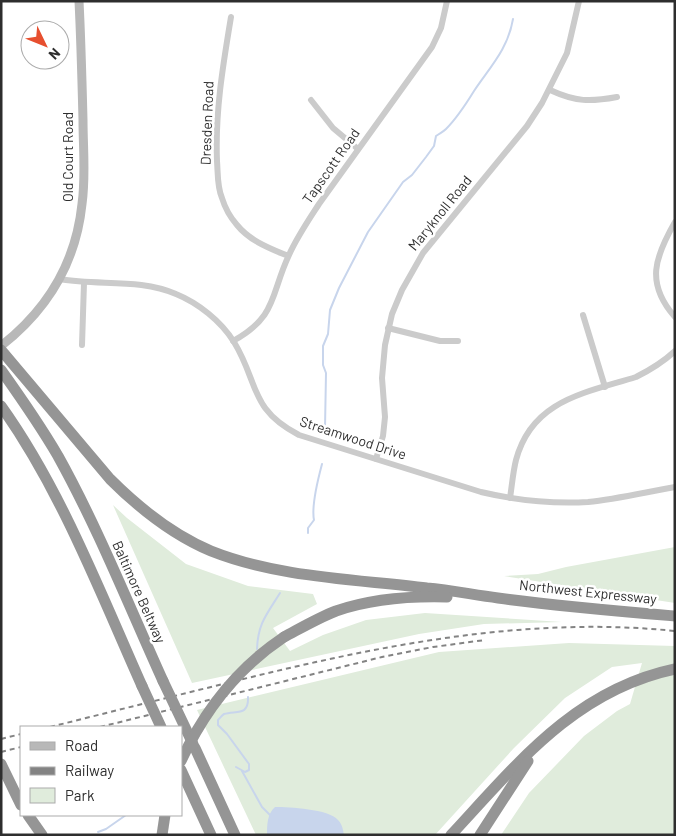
<svg xmlns="http://www.w3.org/2000/svg" width="676" height="836" font-family="Barlow,sans-serif">
<rect width="100%" height="100%" fill="#fff"/>
<g fill="#e0ecdc">
<path d="M113 505 127 518 186 564 248 586 313 594 317 604 273 628 290 651 323 635 366 620 425 613 562 622 484 624 419 634 192 683Z"/>
<path d="M675 547V603L504 576 538 574 566 567Z"/>
<path d="M569 643 675 646V835H501L529 793 584 736 617 711 630 704 642 663 612 667 565 698 514 748 435 835H256L197 710 439 652Z"/>
</g>
<path fill="#c8d5ec" d="M275 807C289 807 329 809 338 820 342 824 343 829 344 835H267C267 825 267 814 275 807Z"/>
<g fill="none" stroke-linecap="round" stroke-linejoin="round">
<g stroke="#c8d5ec" stroke-width="2">
<path d="M325 428 326 373 323 365V346L328 334 330 310 339 288 368 232 403 182 412 175 426 157 434 146 436 136C440 133 443 132 446 129 457 118 466 104 474 91 490 67 508 49 513 19"/>
<path d="M308 533V528L314 520C311 505 318 479 322 464"/>
<path d="M257 649C258 623 267 614 280 593"/>
<path d="M236 767 245 772 249 770V764L227 734 218 725V720C220 718 222 715 224 714 235 710 249 717 248 697"/>
<path d="M242 771 262 807 270 815"/>
<path d="M134 815H141"/>
<path d="M98 832 106 829 126 815"/>
</g>
<g stroke="#cbcbcb" stroke-width="6">
<path d="M231 17C223 65 215 112 217 161 218 173 217 187 222 198 225 208 230 217 237 225 250 241 269 248 288 256"/>
<path d="M550 90C576 102 590 102 617 97"/>
<path d="M311 100 333 128 358 149"/>
<path d="M675 222C655 257 645 283 675 317"/>
<path d="M60 279C98 286 140 278 176 294 198 303 221 321 234 342 259 383 249 409 299 435L481 492C515 500 552 504 588 502 617 499 646 492 675 487"/>
<path d="M583 315 605 387"/>
<path d="M388 328 440 341H458"/>
<path d="M233 341C278 316 270 295 289 255 297 237 308 221 319 204L432 47 441 28 447 1"/>
<path d="M82 345 84 283"/>
<path d="M376 459 383 436 385 417 382 378 385 345 392 314 402 290 423 253 527 126 542 103 567 53 579 1"/>
<path d="M510 498C512 485 513 472 516 460 532 400 585 393 636 377 650 370 663 362 675 351"/>
</g>
<path stroke="#b8b8b8" stroke-width="9" d="M1 346C47 310 76 262 82 204 86 176 83 148 83 120 82 80 81 41 79 1"/>
<g stroke="#959595" stroke-width="11">
<path d="M1 350 110 479C139 508 173 535 211 551 279 578 355 579 427 588 451 590 474 595 498 598 556 606 616 611 675 616"/>
<path d="M1 370C21 398 41 427 58 456 98 528 129 606 163 681"/>
<path d="M1 406C61 490 100 592 142 686"/>
<path d="M284 637C301 628 318 618 336 611 371 599 410 596 447 597"/>
<path d="M195 748 235 835"/>
<path d="M1 764 21 805"/>
<path d="M181 770 211 835"/>
<path d="M28 815 42 835"/>
<path d="M162 835 165 815"/>
<path d="M451 835C517 764 575 690 675 669"/>
<path d="M480 835 528 761"/>
</g>
<g stroke="#838383" stroke-width="2" stroke-dasharray="5 4" stroke-linecap="butt">
<path d="M50 727C106 713 162 699 219 685 368 648 520 615 675 631"/>
<path d="M100 727 382 657 433 647 485 640"/>
<path d="M1 739 21 734"/>
<path d="M1 752 21 747"/>
</g>
<g stroke="#959595" stroke-width="11">
<path d="M163 681 193 744"/>
<path d="M142 686 161 727"/>
<path d="M181 761C204 711 239 667 284 637"/>
</g>
</g>
<g text-anchor="middle" stroke-width="5" stroke-linejoin="round" paint-order="stroke">
<g font-size="14" fill="#2e2e2e" stroke="#fff">
<text transform="translate(207 123) rotate(-88)" y="5">Dresden Road</text>
<text transform="translate(68 157) rotate(-90)" y="5">Old Court Road</text>
<text transform="translate(331 166) rotate(-55)" y="5">Tapscott Road</text>
<text transform="translate(440 213) rotate(-51)" y="5">Maryknoll Road</text>
<text transform="translate(353 438) rotate(18)" y="5">Streamwood Drive</text>
<text transform="translate(139 592) rotate(66)" y="5">Baltimore Beltway</text>
<text transform="translate(588 592) rotate(6)" y="5">Northwest Expressway</text>
</g>
</g>
<rect width="676" height="836" fill="none" stroke="#2e2e2e" stroke-width="5"/>
<rect x="20" y="726" width="162" height="90" fill="#ffffff" stroke="#ababab"/>
<rect x="30" y="742" width="25" height="8" fill="#b8b8b8" stroke="#ababab"/>
<text x="65" y="751" font-size="15" fill="#2e2e2e">Road</text>
<rect x="30" y="767" width="25" height="8" fill="#838383" stroke="#ababab"/>
<text x="65" y="776" font-size="15" fill="#2e2e2e">Railway</text>
<rect x="30" y="788" width="25" height="15" fill="#e0ecdc" stroke="#ababab"/>
<text x="65" y="801" font-size="15" fill="#2e2e2e">Park</text>
<g transform="translate(45 45) rotate(133)"><circle r="24" fill="#ffffff" stroke="#ababab"/>
<path d="M0-4L9 19L0 12L-9 19Z" fill="#e74f2f"/>
<text y="-8" font-size="14" font-weight="bold" text-anchor="middle" fill="#2e2e2e">N</text>
</g>
</svg>
